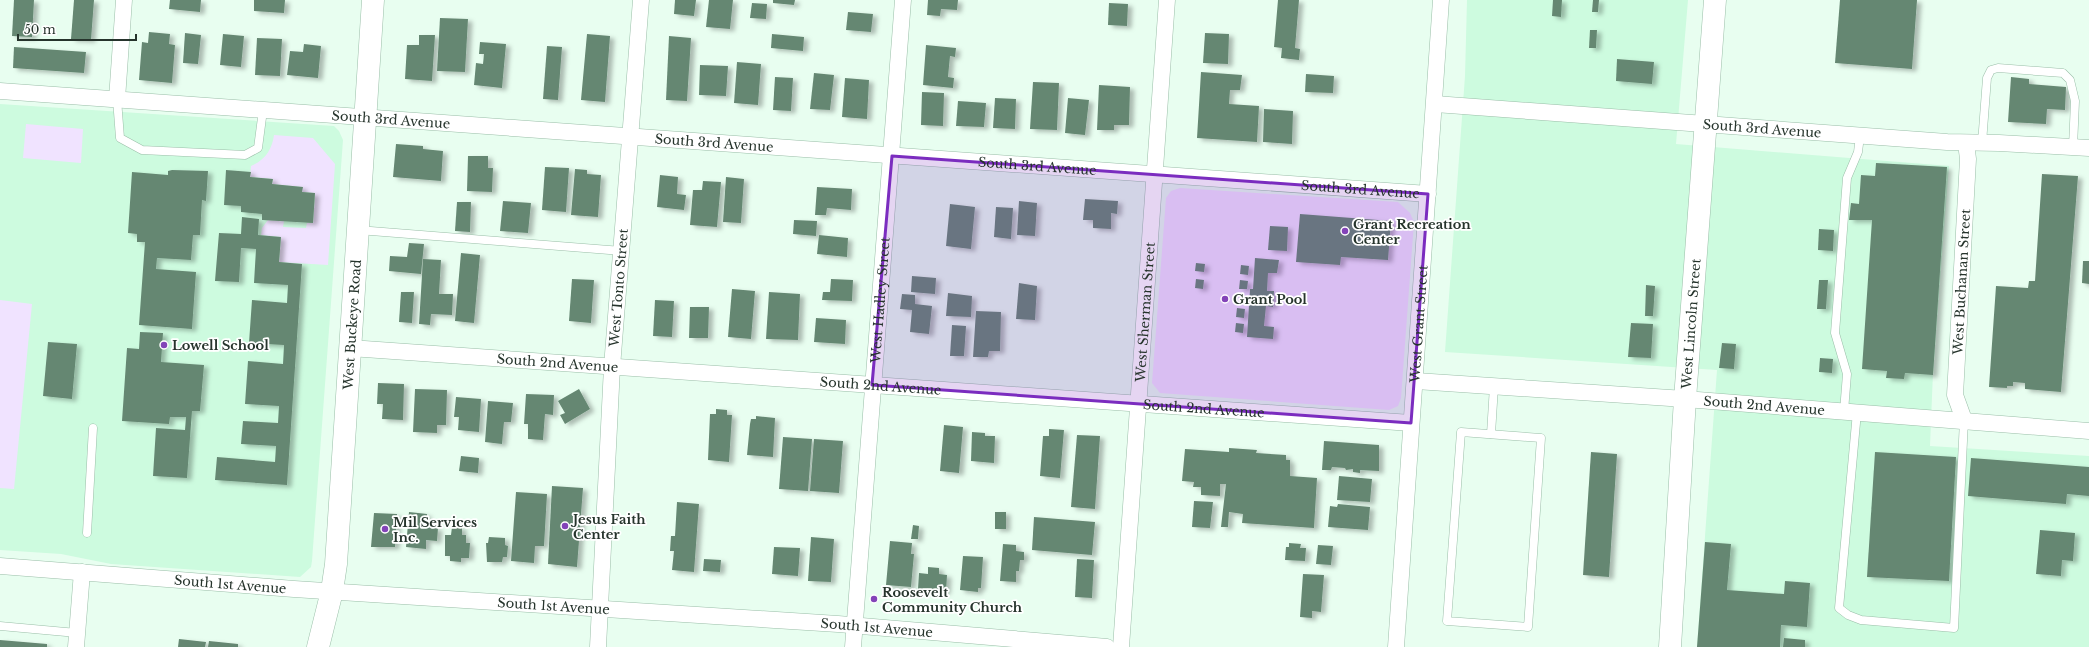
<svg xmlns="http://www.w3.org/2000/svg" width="2089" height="647" font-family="'Libre Baskerville',serif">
<defs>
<filter id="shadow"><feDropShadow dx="4.5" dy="2.5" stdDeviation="2" flood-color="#0004"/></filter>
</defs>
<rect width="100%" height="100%" fill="#e8fef0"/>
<g fill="#cdfbdf">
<path d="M1467 0H1688L1676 144 1949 166 1933 372 1930 446 2089 456V647H1697L1717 370 1445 352 1465 76Z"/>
<path d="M0 104 334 126 339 131 343 140 312 561 311 567 300 577 111 564 61 554 0 550Z"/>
</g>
<g fill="#f0e3ff">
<path d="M26 124 83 129 81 163 23 158Z"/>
<path d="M274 135 313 138 335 164 328 265 279 262 281 237 261 235 262 228 268 220 284 221 283 227 306 228 307 223H313L315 193 302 192V187L272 184 273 179 250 177 251 166C265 160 272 150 274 135Z"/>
<path d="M1180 188 1398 202 1410 213 1414 222 1401 398 1398 406 1389 410 1160 393 1152 383 1166 198 1171 191Z"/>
<path d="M0 300 32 304 14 489 0 488Z"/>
</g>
<g fill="#658772" filter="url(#shadow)">
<path d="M14 0H34L32 37 12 36Z"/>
<path d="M74 0H94L91 40 71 39Z"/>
<path d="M170 0H201L200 12 169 9Z"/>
<path d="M254 0H285L284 13 254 11Z"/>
<path d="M675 0H696L694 16 674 14Z"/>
<path d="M709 0H733L730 29 706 27Z"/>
<path d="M773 0H795L794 5 773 3Z"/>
<path d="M928 0H958L957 10 941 9 940 16 927 15Z"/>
<path d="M1278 0H1299L1295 48 1300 49 1299 60 1281 58 1282 48 1274 47Z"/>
<path d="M1553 0H1562L1561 17 1552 16Z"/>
<path d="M1593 0H1599L1598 12H1592Z"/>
<path d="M1840 0H1917L1912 69 1835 63Z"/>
<path d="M752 3 767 4 766 19 750 18Z"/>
<path d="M1109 3 1128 4 1127 26 1108 25Z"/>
<path d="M848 12 873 14 871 32 846 30Z"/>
<path d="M440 18 468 19 465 72 437 71Z"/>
<path d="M1590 30H1597L1596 48H1589Z"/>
<path d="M149 32 170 34 169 44 175 45 172 83 139 80 142 42 148 43Z"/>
<path d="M185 33 201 35 198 64 183 63Z"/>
<path d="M1205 33 1229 34 1228 64 1203 63Z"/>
<path d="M223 34 244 36 241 67 220 65Z"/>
<path d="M587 34 610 36 605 102 581 100Z"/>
<path d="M772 34 804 37 803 51 771 48Z"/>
<path d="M419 35H435L432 81 405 79 407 45H419Z"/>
<path d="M669 36 691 38 687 101 666 100Z"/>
<path d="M257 38 282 39 280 76 255 75Z"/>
<path d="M480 42 506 44 502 88 474 85 476 63 483 64 484 54H479Z"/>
<path d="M304 44 321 46 318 78 287 75 290 51 303 52Z"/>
<path d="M926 45 956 48 955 57 950 56 948 77 954 78 953 88 923 85Z"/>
<path d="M547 46 562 47 558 100 543 99Z"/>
<path d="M14 47 86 52 84 73 13 68Z"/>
<path d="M1617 59 1654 62 1652 84 1616 81Z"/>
<path d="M737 62 761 64 758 105 734 103Z"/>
<path d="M700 65 728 66 726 96 699 95Z"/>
<path d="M1201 72 1242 75 1240 90H1230L1229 104 1259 106 1257 142 1197 138Z"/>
<path d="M814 73 834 75 830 110 810 109Z"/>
<path d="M1306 74 1334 76 1333 93 1305 92Z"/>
<path d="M775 77 793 78 791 111 773 110Z"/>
<path d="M2011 77 2029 79V84L2066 87 2065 110 2047 109 2046 124 2008 122Z"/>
<path d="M845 78 869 80 867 119 842 117Z"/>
<path d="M1033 82 1059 83 1057 130 1030 129Z"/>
<path d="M1099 85 1130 87 1129 125H1114V130H1097Z"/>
<path d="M922 92 944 93 943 126 921 125Z"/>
<path d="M995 98 1016 99 1015 129 993 128Z"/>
<path d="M1068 98 1089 100 1085 135 1065 133Z"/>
<path d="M958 101 986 103 984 127 956 126Z"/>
<path d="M1264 109 1293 111 1292 144 1263 142Z"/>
<path d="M396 144 423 146V149L443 151 441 181 393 177Z"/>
<path d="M468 156H488V168H493L492 192 467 191Z"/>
<path d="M1876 163 1947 167 1933 375 1905 373 1904 379 1886 378 1887 371 1862 369 1872 220H1849L1851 203 1859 204 1861 175 1875 176Z"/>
<path d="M545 167 569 168 566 212 542 210Z"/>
<path d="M575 169 587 170V174L601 175 598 217 571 215Z"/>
<path d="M172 170 208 171 206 201 202 200 200 235H193L191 260 157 258 156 269 196 272 192 329 139 325 145 242H137V234L128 233 132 172 168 175V171Z"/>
<path d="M226 170 251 172 250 177 273 179 272 184 303 187 302 192 315 193 313 223 262 220V214L241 212V206L224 205Z"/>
<path d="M2042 174 2078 176 2061 392 2025 389V383L2013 382V386H2007V388L1989 387 1996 286 2028 288 2029 281H2035Z"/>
<path d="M660 175 678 177 677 194 686 195 684 210 657 207Z"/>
<path d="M726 177 744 179 741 223 723 222Z"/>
<path d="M703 181 721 182 717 227 690 225 693 190H702Z"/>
<path d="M817 187 852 189 851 210 827 208 826 215H815Z"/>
<path d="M1085 199 1118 201 1117 214 1111 213V229L1093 228V220H1083Z"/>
<path d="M503 201 531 203 528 233 500 231Z"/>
<path d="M1019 201 1037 203 1035 236 1017 235Z"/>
<path d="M457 202H471L470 232 455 231Z"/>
<path d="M950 204 975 207 971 249 946 246Z"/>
<path d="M996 207 1013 208 1011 239 994 237Z"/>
<path d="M1300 214 1391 221 1388 260 1341 257 1340 265 1296 262Z"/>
<path d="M242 217 259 219 258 235 281 237 279 262 302 264 287 485 215 480 217 457 275 462 276 446 241 444 243 421 278 423 279 406 245 404 248 361 283 364 284 345 249 343 252 300 287 303 288 285 254 283 256 249 241 248 239 282 215 281 219 233 241 234Z"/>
<path d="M794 220 817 221 816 236 793 234Z"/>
<path d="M1270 226 1288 227 1287 251 1268 250Z"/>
<path d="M1819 229 1834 230 1833 251 1818 250Z"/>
<path d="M819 235 848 238 847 257 817 254Z"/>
<path d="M409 243 424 244 421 274 389 271 390 256 407 257Z"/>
<path d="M461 253 480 255 474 323 455 321Z"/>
<path d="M1255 258 1279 260 1277 273H1268L1267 291H1274L1273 307 1266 306 1264 326 1274 327 1273 339 1247 337 1250 289H1253Z"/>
<path d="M423 259 441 260 439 294H453L452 315 431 314 430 325 419 324Z"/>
<path d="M2083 261H2089V284L2082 283Z"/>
<path d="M1196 263 1205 264 1204 272 1195 271Z"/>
<path d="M1241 265 1249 266 1248 275 1240 274Z"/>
<path d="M912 276 936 278 935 294 911 292Z"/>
<path d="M572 279 594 280 591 323 569 321Z"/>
<path d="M831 279 853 280 852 301 822 300 823 292H830Z"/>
<path d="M1196 279 1204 280 1203 289 1195 288Z"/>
<path d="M1240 280 1248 281 1247 289H1239Z"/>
<path d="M1819 280H1828L1826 309H1817Z"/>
<path d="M1019 283 1037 286 1035 320 1016 319Z"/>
<path d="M1646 285 1655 286 1653 316H1645Z"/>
<path d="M732 289 755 291 751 339 728 337Z"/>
<path d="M401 292H414L412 323 399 322Z"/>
<path d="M769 292 800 294 798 340 766 339Z"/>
<path d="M948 293 972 296 971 317 946 316Z"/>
<path d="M902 294 915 295V304L932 306 929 334 910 332 912 310 900 309Z"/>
<path d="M655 300 674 301 672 337 653 336Z"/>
<path d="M690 307H709L708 338H689Z"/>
<path d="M1237 308 1245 309 1244 318 1236 317Z"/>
<path d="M976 311 1001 312 1000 351H989L988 357H973Z"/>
<path d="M816 318 846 320 845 344 814 342Z"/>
<path d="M1236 323 1244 324 1243 333 1235 332Z"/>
<path d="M1631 323 1653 324 1651 358 1628 357Z"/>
<path d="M952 325 966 326 964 356H950Z"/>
<path d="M140 332 163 333 161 362 204 365 200 411H192L187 478 153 476 156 428 185 430 186 417H170L169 424 122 421 127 348 139 349Z"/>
<path d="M48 342 77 344 72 399 43 396Z"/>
<path d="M1722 343 1736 344 1734 369 1719 368Z"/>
<path d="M1820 358 1833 359 1832 373 1819 372Z"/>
<path d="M378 383 404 384 403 420 382 419 383 404H377Z"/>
<path d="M415 389 447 390 446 425H437V433L413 432Z"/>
<path d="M579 389 590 409 565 424 560 415 565 413 558 401Z"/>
<path d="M526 394 554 395 553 415 545 414 543 440 528 439V424H524Z"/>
<path d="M456 397 481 399 479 432 458 430 459 417H454Z"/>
<path d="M488 401 513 403 511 422H504L502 444 485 442Z"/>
<path d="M716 409 727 410V415H732L729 462 708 460 710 414H716Z"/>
<path d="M756 416 775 418 773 457 747 455 750 424 751 419H756Z"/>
<path d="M944 425 963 427 959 473 940 471Z"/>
<path d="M1049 429 1064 430 1060 478 1040 476 1043 436H1049Z"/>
<path d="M972 432 985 433V436H995L994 463 971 461Z"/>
<path d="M1077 435 1100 436 1095 509 1071 507Z"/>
<path d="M783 437 812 439 808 491 779 489Z"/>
<path d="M814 439 843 441 839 493 810 491Z"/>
<path d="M1324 441 1379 445V471L1360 470V473L1353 472V469L1346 470 1345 468 1332 467 1331 470H1322Z"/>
<path d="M1229 448 1257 450 1256 453 1286 455V460H1290V476L1317 478 1314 528 1242 523 1243 514 1229 512 1228 527H1221L1226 484H1220V496L1201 495V487H1193L1194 482 1182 481 1185 449 1229 452Z"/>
<path d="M1591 452 1617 454 1609 577 1583 575Z"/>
<path d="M1875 452 1956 457 1949 581 1867 577Z"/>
<path d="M461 456 479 458 478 473 459 471Z"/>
<path d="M1971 458 2089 467V496L2067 494 2066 504 1968 496Z"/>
<path d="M1339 476 1372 479 1370 502 1337 500Z"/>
<path d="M552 486 583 488 577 567 548 564Z"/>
<path d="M516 492 547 494 544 546H535L534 563 511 561Z"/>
<path d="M1194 501 1213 502 1210 528 1192 527Z"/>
<path d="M677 502 699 504 694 572 672 570 674 551H670L671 536H675Z"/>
<path d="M1338 504 1370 507 1368 530 1328 527 1330 506 1337 507Z"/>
<path d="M409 512 427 514 426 527 438 528 437 541 426 540V549L406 547Z"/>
<rect x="995" y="512" width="11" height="17"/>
<path d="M374 513 397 514 395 547H371Z"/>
<path d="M1034 517 1095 522 1092 555 1032 550Z"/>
<path d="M913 525 919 526 918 539H911Z"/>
<path d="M452 527H462V535H466V543H470L469 558H461V562L450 561V556H445V535H451Z"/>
<path d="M2040 530 2075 533 2073 561 2062 560 2061 576 2036 574Z"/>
<path d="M489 537 505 538V545L508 546 507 557H503L502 562H487L486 543H488Z"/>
<path d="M811 537 834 539 831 582 808 581Z"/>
<path d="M890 541 912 543 911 554H914L911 587 886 585Z"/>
<path d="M1705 542 1731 544 1727 590 1784 594 1785 581 1810 583 1807 627 1781 625 1780 647H1697Z"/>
<path d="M1289 543 1301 544 1300 548H1306L1305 561 1285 560 1286 547H1289Z"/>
<path d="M1003 544 1016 545V551L1024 552V560H1020L1019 571H1016V582L1000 581Z"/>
<path d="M1318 545 1333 546 1331 565 1316 564Z"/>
<path d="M774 547 800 548 798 576 772 574Z"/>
<path d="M963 556 983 557 981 588H978V592L960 590Z"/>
<path d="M704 559 721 560 720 572 703 571Z"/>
<path d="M1077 559 1094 560 1092 598 1075 597Z"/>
<path d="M928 567 939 568V574L947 575 946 592 918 589 919 573 928 574Z"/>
<path d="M1303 574 1324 575 1321 612 1312 611V618L1300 617Z"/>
<path d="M1784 638 1805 640V647H1783Z"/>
<path d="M179 639 206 642 205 647H178Z"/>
<path d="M0 640 47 644V647H0Z"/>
<path d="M209 641 238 644V647H208Z"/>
</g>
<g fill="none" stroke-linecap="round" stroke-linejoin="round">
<g stroke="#9abea8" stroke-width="9">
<g id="service">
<path d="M117 99 120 138 142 150 245 155 258 148 263 110"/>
<path d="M1982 143 1987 78 1991 70 1998 68 2063 73 2070 80 2075 101 2073 147"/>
<path d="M358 230 622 251"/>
<path d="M1844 411 1847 374 1835 333 1847 178 1858 152 1860 136"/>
<path d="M1857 412 1839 608 1848 615 1861 620 1954 628 1964 420"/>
<path d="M1461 432 1541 438 1528 627 1447 621Z"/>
<path d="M1491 434 1494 386"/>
<path d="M87 533 93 428"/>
<path d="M0 626 77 633"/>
</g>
</g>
<g stroke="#9abea8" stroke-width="17">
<g id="minor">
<path id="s1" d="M0 91 1428 194"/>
<path d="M117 99 124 0"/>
<path id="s2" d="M1435 104 1947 142 1999 143 2089 148"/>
<path id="s3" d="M350 348 1411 423"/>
<path id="s4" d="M1416 381 1685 399 2089 431"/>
<path id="s5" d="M1964 420 1955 395 1968 159 1966 143"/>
<path id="s6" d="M0 566 294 589 838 624 1107 647"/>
<path d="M76 647 82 572"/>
<path id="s7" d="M598 647 612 367 641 0"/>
<path id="s8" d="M853 647 903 0"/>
<path id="s9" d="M1121 647 1167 0"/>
<path id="s10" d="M1396 647 1441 0"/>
</g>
</g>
<g stroke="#9abea8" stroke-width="23">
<g id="secondary">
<path id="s11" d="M318 647 332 591 336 564 373 0"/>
<path id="s12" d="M1670 647 1685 399 1715 0"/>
</g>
</g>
<use href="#service" stroke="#fff" stroke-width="8"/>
<use href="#minor" stroke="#fff" stroke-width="16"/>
<use href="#secondary" stroke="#fff" stroke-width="22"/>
</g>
<path fill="#7b2cbf" fill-opacity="0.2" stroke="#7b2cbf" stroke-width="3" stroke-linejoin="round" d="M892 156 1428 194 1411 423 872 385Z"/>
<g fill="#8343b8" stroke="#fff" stroke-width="1.5">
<circle cx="1345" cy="231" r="4"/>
<circle cx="1225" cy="299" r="4"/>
<circle cx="164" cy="345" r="4"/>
<circle cx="565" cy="526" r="4"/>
<circle cx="385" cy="529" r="4"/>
<circle cx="874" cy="599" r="4"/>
</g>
<g text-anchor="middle" stroke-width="3.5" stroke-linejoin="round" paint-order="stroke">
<g font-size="13" fill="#26342c" stroke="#fff">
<text dy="5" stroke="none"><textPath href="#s1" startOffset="392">South 3rd Avenue</textPath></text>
<text dy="5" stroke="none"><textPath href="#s2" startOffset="328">South 3rd Avenue</textPath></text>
<text dy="5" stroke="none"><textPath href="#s1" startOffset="716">South 3rd Avenue</textPath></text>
<text dy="5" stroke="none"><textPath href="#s1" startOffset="1040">South 3rd Avenue</textPath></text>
<text dy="5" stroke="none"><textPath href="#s1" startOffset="1364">South 3rd Avenue</textPath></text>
<text dy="5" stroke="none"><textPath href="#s5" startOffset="140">West Buchanan Street</textPath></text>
<text dy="5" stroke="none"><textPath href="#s7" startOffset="360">West Tonto Street</textPath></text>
<text dy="5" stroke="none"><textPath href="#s8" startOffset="348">West Hadley Street</textPath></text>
<text dy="5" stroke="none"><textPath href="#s9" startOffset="336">West Sherman Street</textPath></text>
<text dy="5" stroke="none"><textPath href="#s12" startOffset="324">West Lincoln Street</textPath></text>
<text dy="5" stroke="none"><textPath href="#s11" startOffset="325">West Buckeye Road</textPath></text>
<text dy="5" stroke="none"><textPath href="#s10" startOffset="324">West Grant Street</textPath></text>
<text dy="5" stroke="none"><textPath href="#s3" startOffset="208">South 2nd Avenue</textPath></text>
<text dy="5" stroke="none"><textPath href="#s3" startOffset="532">South 2nd Avenue</textPath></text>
<text dy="5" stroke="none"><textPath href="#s4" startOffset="349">South 2nd Avenue</textPath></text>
<text dy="5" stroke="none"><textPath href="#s3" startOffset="856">South 2nd Avenue</textPath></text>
<text dy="5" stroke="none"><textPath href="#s6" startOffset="231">South 1st Avenue</textPath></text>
<text dy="5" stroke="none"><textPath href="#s6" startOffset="555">South 1st Avenue</textPath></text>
<text dy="5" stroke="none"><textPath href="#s6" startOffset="879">South 1st Avenue</textPath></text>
</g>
<g font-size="13" font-weight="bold" fill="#26342c" stroke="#fff" text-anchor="start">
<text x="1353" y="229">Grant Recreation<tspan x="1353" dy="15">Center</tspan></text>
<text x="1233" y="304">Grant Pool</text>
<text x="172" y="350">Lowell School</text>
<text x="573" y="524">Jesus Faith<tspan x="573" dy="15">Center</tspan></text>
<text x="393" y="527">Mil Services<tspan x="393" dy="15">Inc.</tspan></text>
<text x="882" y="597">Roosevelt<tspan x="882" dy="15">Community Church</tspan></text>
</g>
</g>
<path d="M18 34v6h118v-6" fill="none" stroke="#26342c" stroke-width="2"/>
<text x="24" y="34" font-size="12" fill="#26342c" stroke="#ffffff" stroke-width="3" paint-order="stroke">50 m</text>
</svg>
